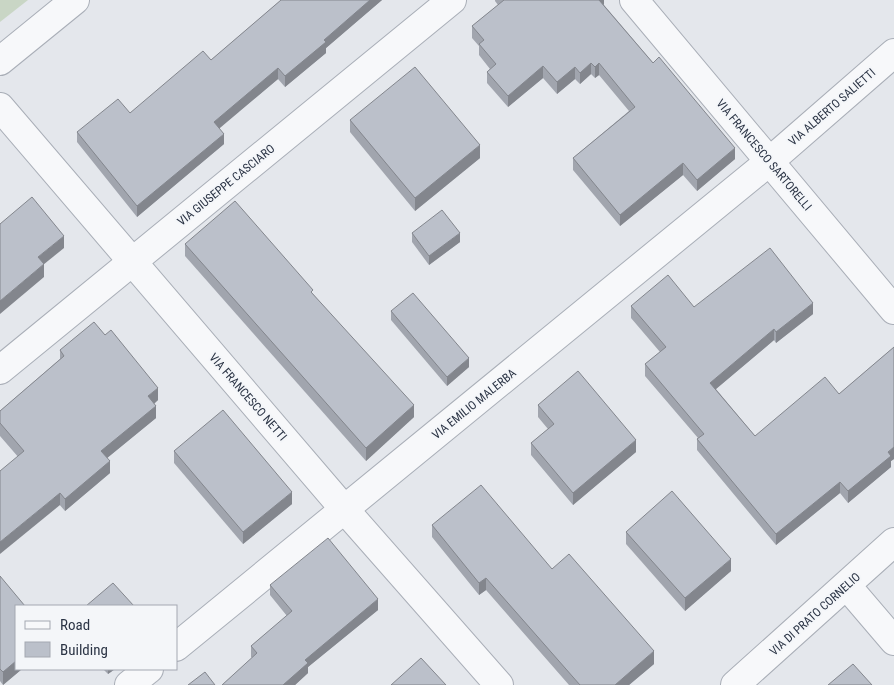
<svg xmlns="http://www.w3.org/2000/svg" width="894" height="685" font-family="'Roboto Condensed',sans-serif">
<rect width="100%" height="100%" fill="#e4e7ec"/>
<path fill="#c9d6c5" d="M0 0H28L0 22Z"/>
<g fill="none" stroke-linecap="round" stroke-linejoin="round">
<g stroke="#a9aeb7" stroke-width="30">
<g id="minor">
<path d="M634 0 894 310"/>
<path d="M0 61 75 0"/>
<path d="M0 107 345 510 499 685"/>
<path d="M0 370 452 0"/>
<path d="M847 586 894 641"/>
<path d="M176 647 770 161 894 53"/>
<path d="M129 685 149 669"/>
<path d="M735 685 894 542"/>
</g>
</g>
<use href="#minor" stroke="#f7f8fa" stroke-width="28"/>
</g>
<g fill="#a1a5ae">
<path d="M281 0H382L326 48V53L285 87 278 79 219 128 224 144 137 217 77 142V132L130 113 211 60Z"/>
<path d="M495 0H604V5L735 159 697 191 683 175 620 226 573 170V158L629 111 599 75 595 78 591 74 580 84 575 79 557 94 543 78 508 107 487 83V72L490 69 479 55V46L472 38V26L498 5 495 1Z"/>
<path d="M350 120 480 158 415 211 350 132Z"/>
<path d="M412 233 460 242 429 265 412 242Z"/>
<path d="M185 244 313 294 414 417 366 461 185 256Z"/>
<path d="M631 306 694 307 813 314 776 343 774 340 716 389 755 436 839 394 894 347V459L891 461V467L848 503 840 493 776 545 697 450V439L698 438 645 376V364L660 352 631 318Z"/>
<path d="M391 311 469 367 447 386 391 320Z"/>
<path d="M60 350 158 400 154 404 156 418 107 458 110 473 65 511 0 436V411L60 359Z"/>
<path d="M538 405 636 452 573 505 531 455V443L548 429 538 417Z"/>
<path d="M174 451 292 504 243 544 174 463Z"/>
<path d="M432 525 552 569 654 664 629 685H569L486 590 479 595 432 537Z"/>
<path d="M626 532 731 571 685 611 626 544Z"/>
<path d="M0 576 16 669H22L3 685 0 681Z"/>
<path d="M270 585 378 610 308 667V673L295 685H222L252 658 251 657V646L287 616 270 595Z"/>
<path d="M103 669H115L108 674Z"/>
</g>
<g fill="#83868d">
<path d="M370 0H382L326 48V53L285 87V76L324 40Z"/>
<path d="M598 0H604V4L598 10Z"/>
<path d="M591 63V74L580 84V73Z"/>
<path d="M599 63V75L595 78V67Z"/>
<path d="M543 66V78L508 107V96Z"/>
<path d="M575 67V79L557 94V82Z"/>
<path d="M278 68V79L214 133V122Z"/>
<path d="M224 134V144L137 217V206Z"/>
<path d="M480 145V158L415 211V198Z"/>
<path d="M735 148V159L697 191V180Z"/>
<path d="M683 163V175L620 226V215Z"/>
<path d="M460 233V242L429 265V256Z"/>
<path d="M64 236V248L38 269V257Z"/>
<path d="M44 264V277L0 314V301Z"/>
<path d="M813 303V314L776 343V332Z"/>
<path d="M774 329V340L710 394V383Z"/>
<path d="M469 358V367L447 386V377Z"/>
<path d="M158 388V400L148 409V396Z"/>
<path d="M414 405V417L366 461V448Z"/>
<path d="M156 406V418L101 463V451Z"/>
<path d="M636 440V452L573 505V493Z"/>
<path d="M894 447V459L891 461V467L848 503V491Z"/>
<path d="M110 461V473L65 511V499Z"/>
<path d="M840 482V493L776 545V534Z"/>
<path d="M292 492V504L243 544V532Z"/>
<path d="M60 493V505L0 554V542Z"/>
<path d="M731 559V571L685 611V598Z"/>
<path d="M486 578V590L479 595V583Z"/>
<path d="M378 599V610L308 667V673L295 685H283L305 660Z"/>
<path d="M654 651V664L629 685H615Z"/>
<path d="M16 661V669H22L3 685V672Z"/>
<path d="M108 669H115L108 674Z"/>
</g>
<g fill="#bbc0ca" stroke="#83868d">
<path d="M281 0H370L324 40 326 42 285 76 278 68 214 122 224 134 137 206 77 132 118 99 130 113 203 51 211 60Z"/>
<path d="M504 0H599L653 63 659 57 735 148 697 180 683 163 620 215 573 158 635 107 599 63 595 67 591 63 580 73 575 67 557 82 543 66 508 96 487 72 496 64 479 44 484 40 472 26Z"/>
<path d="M415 67 480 145 415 198 350 120Z"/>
<path d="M32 197 64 236 38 257 44 264 0 301V224Z"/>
<path d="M235 201 313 290 311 292 414 405 366 448 185 244Z"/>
<path d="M442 210 460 233 429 256 412 233Z"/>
<path d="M770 248 813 303 776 332 774 329 710 383 755 436 825 377 839 394 894 347V447L888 452 891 456 848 491 840 482 776 534 697 439 704 434 645 364 666 347 631 306 668 275 694 307Z"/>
<path d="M413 293 469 358 447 377 391 311Z"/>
<path d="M94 322 105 335 111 330 158 388 148 396 156 406 101 451 110 461 65 499 60 493 0 542V471L24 451 0 423V411L64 356 60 350Z"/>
<path d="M578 371 636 440 573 493 531 443 554 424 538 405Z"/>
<path d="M223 410 292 492 243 532 174 451Z"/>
<path d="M481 485 552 569 569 554 654 651 615 685H580L486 578 479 583 432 525Z"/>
<path d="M672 491 731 559 685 598 626 532Z"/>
<path d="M328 538 378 599 305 660 308 663 283 685H222L257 653 251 646 292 611 270 585Z"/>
<path d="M0 576 25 606H16V661L3 672 0 669Z"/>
<path d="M113 583 134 606H86Z"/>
<path d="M421 658 446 685H391Z"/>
<path d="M853 664 872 685H828Z"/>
<path d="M205 672 215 685H188Z"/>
</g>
<g text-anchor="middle" stroke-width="4" stroke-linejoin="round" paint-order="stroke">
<g font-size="12" fill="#2b3445" stroke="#f4f6f9">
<text transform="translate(832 107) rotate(-41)" y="4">VIA ALBERTO SALIETTI</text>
<text transform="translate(764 155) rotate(50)" y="4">VIA FRANCESCO SARTORELLI</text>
<text transform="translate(226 185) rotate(-39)" y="4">VIA GIUSEPPE CASCIARO</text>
<text transform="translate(248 397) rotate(49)" y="4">VIA FRANCESCO NETTI</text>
<text transform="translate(474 404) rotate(-39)" y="4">VIA EMILIO MALERBA</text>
<text transform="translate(815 614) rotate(-42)" y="4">VIA DI PRATO CORNELIO</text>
</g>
</g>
<rect x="15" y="605" width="162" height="65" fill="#f4f6f9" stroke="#a4a8b1"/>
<rect x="25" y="621" width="25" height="8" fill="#f7f8fa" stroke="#a4a8b1"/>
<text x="60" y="630" font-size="15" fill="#2b3445">Road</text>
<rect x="25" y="642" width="25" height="15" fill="#bbc0ca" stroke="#a4a8b1"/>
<text x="60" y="655" font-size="15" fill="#2b3445">Building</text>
</svg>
